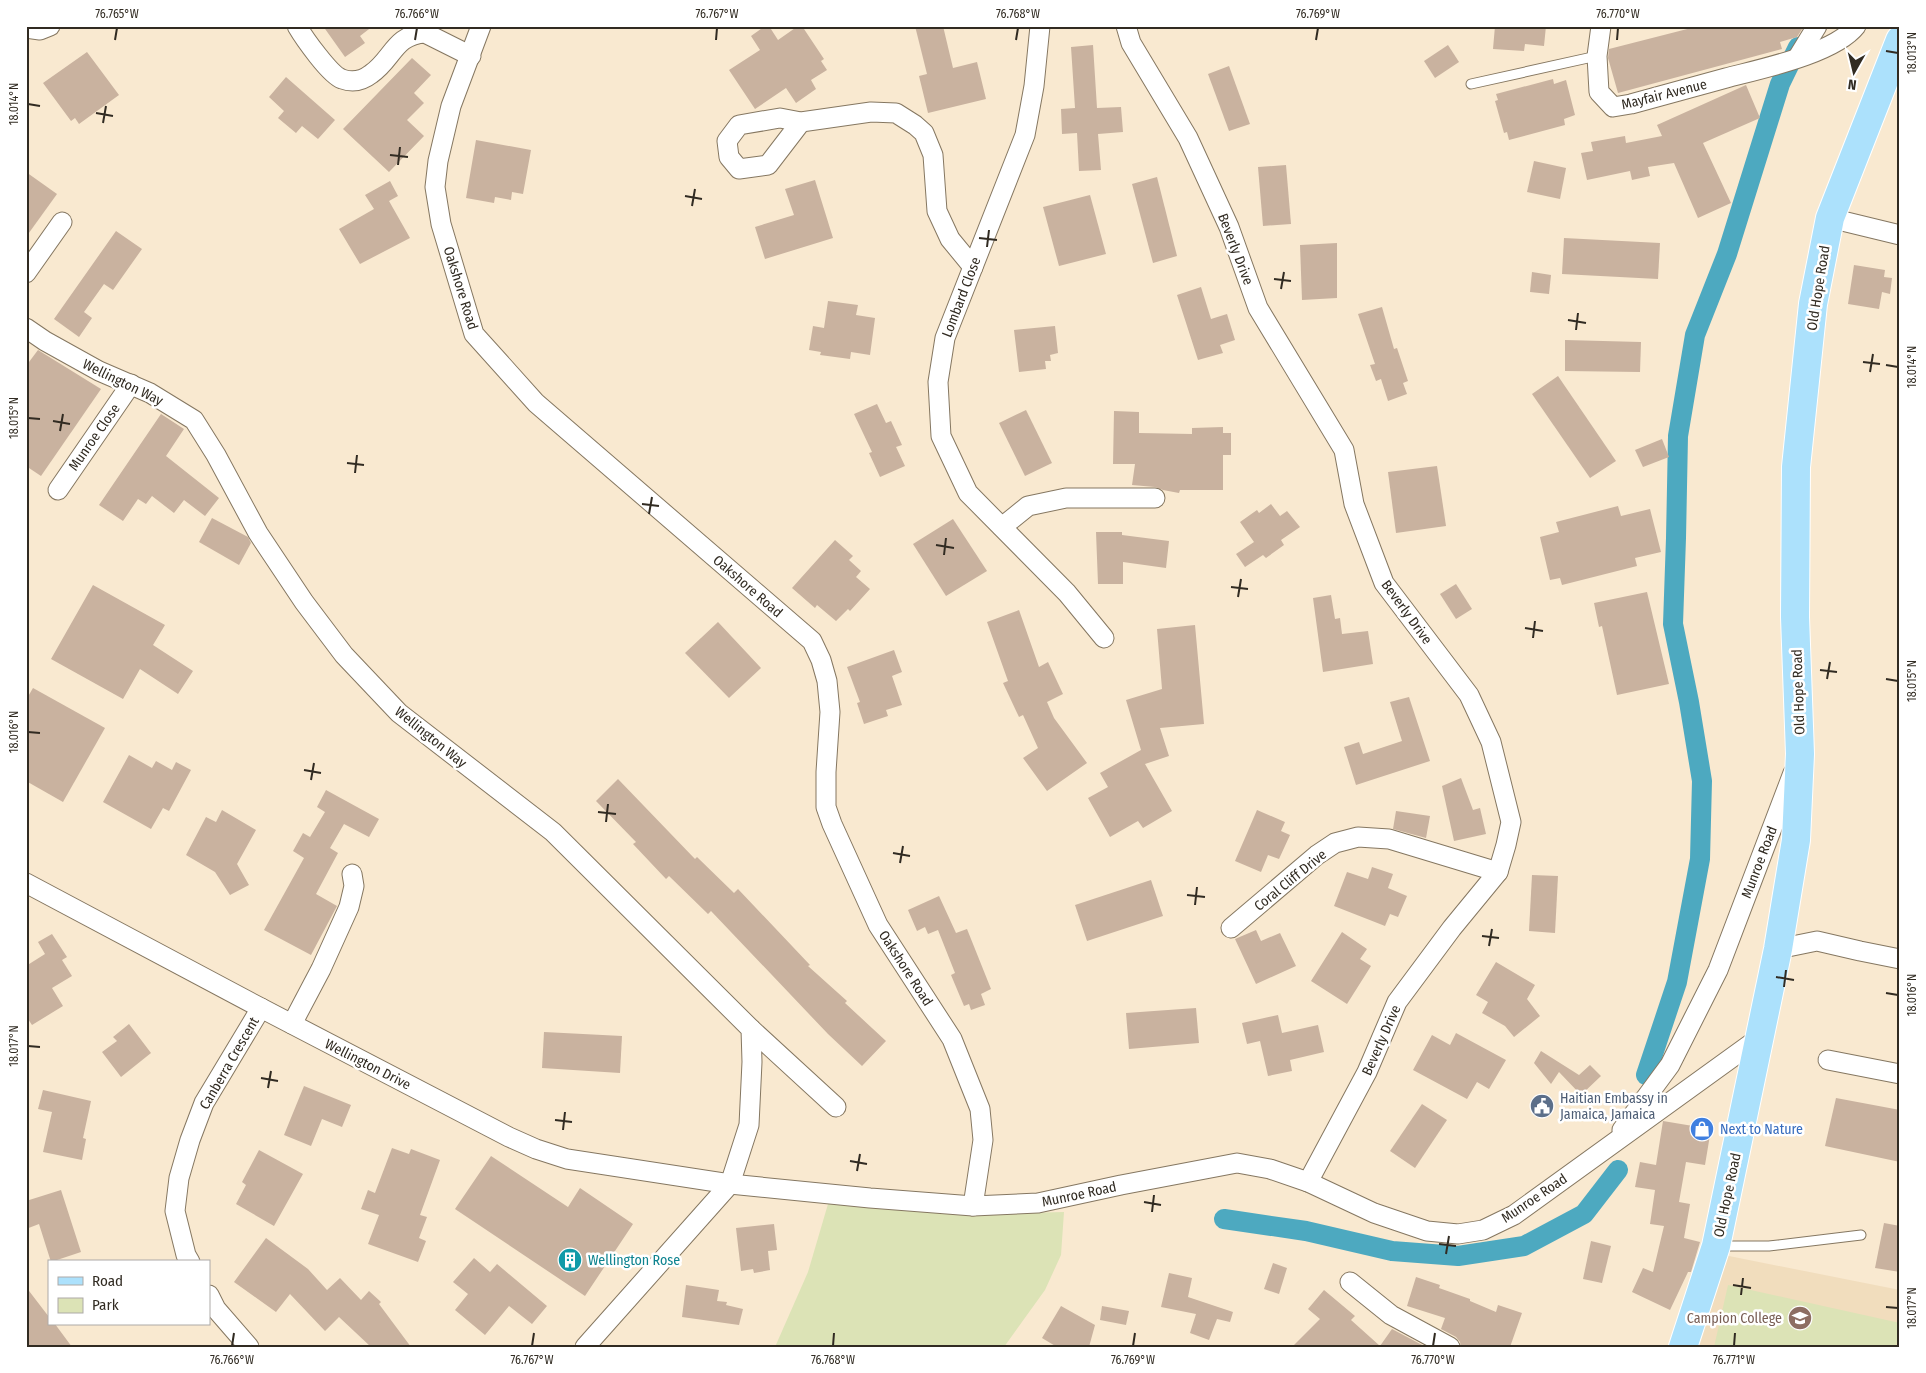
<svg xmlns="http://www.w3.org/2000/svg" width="1926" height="1373" font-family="'Fira Sans Condensed',sans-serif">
<rect width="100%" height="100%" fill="#f9e9d0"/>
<path fill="#f1ddbd" d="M1719 1254 1900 1290V1347H1693Z"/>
<g fill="#dce3b6">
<path d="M828 1204 983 1214 1064 1212 1061 1255 1045 1290 1004 1347H775L808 1272Z"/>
<path d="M1728 1285 1900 1323 1896 1347H1714Z"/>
</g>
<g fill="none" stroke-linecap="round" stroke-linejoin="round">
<g stroke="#4da9c0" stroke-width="20">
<path d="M1646 1075 1677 982 1700 859 1702 781 1689 702 1673 624 1676 538 1678 436 1695 335 1727 254 1780 84 1798 47"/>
<path d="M1224 1219 1306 1231 1392 1251 1458 1256 1524 1246 1584 1214 1618 1170"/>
</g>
</g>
<g fill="#c9b29f">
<path d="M323 26H373L360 36 365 43 345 57Z"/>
<path d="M765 26H769L778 40 798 26H802L824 59 821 61 827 70 811 80 816 89 796 103 786 88 755 109 729 70 760 50 751 36Z"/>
<path d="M915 26H943L953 68 977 62 986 99 928 113 919 76 927 74Z"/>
<path d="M1495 26H1546L1544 46 1525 44 1524 51 1493 49Z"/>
<path d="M1699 26H1804L1797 37 1780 42 1782 49 1618 93 1608 58 1609 49Z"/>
<path d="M1093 45 1097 108 1121 107 1123 132 1098 134 1101 170 1079 171 1077 133 1062 134 1061 109 1075 108 1071 47Z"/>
<path d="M1448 45 1459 62 1435 78 1424 61Z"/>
<path d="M87 52 119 95 79 124 75 118 71 121 43 83Z"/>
<path d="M412 58 431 75 414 93 424 103 407 120 424 136 389 172 343 129Z"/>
<path d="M1229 66 1250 124 1229 131 1208 74Z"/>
<path d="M286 77 335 120 318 139 302 126 296 133 278 118 284 111 269 97Z"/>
<path d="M1553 79 1554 84 1566 80 1575 115 1564 119 1565 125 1509 140 1507 132 1504 133 1495 101 1498 100 1496 94Z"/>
<path d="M1746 85 1760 118 1703 143 1731 203 1698 218 1674 163 1648 167 1650 176 1632 180 1630 171 1587 180 1581 153 1593 151 1591 142 1625 136 1626 143 1662 136 1657 125Z"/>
<path d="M476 140 531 150 523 194 512 192 511 200 495 197 494 203 466 198Z"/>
<path d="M1534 161 1566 168 1560 199 1527 192Z"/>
<path d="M1286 165 1291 224 1263 226 1258 167Z"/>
<path d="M26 172 57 194 26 237Z"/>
<path d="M1157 177 1177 256 1153 263 1132 184Z"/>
<path d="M815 180 833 238 765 259 755 227 794 215 785 189Z"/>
<path d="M390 181 398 196 389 201 410 238 360 264 339 229 374 209 365 195Z"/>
<path d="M1090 195 1106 254 1059 266 1043 207Z"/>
<path d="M116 231 142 249 113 290 104 284 84 312 92 318 79 337 54 319Z"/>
<path d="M1564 238 1660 243 1658 279 1562 274Z"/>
<path d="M1337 243V298L1302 300 1300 245Z"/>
<path d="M1854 265 1885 270 1884 277 1892 278 1890 294 1882 292 1879 309 1848 304Z"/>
<path d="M1532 272 1551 275 1549 294 1530 292Z"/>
<path d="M1201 287 1211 319 1227 314 1235 340 1220 345 1223 353 1198 360 1177 295Z"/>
<path d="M828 301 858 305 856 315 875 318 870 355 851 352 850 359 820 355 821 352 809 350 813 326 824 328Z"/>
<path d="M1382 307 1394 349 1397 348 1408 381 1403 383 1407 394 1388 401 1381 379 1376 381 1370 365 1375 364 1358 314Z"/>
<path d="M1055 326 1058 353 1050 355 1051 361H1045L1046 369 1019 372 1014 330Z"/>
<path d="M1565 340 1641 342 1640 372 1565 371Z"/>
<path d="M38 350 101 389 41 476 26 466V366Z"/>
<path d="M1558 376 1616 461 1590 478 1532 394Z"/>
<path d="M877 404 886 423 891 421 902 445 896 447 905 466 880 477 869 453 872 452 854 414Z"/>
<path d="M1026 410 1052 463 1025 476 999 423Z"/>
<path d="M1114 411 1139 412V433L1192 434V428L1223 427V433H1231V455H1223V490H1180L1179 493 1163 490 1155 487 1132 485 1135 464H1113Z"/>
<path d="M161 414 184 429 166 456 219 498 205 516 184 500 174 513 152 496 146 504 138 499 123 521 99 505Z"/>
<path d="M1662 439 1669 457 1643 467 1635 450Z"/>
<path d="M1437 466 1446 526 1396 533 1388 472Z"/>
<path d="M1271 504 1280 516 1287 511 1300 527 1281 540 1284 545 1266 558 1263 555 1245 567 1236 554 1254 542 1240 522 1257 510 1259 513Z"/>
<path d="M1618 506 1621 516 1650 509 1661 552 1635 558 1637 566 1562 585 1560 578 1550 580 1540 537 1559 532 1556 522Z"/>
<path d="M212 518 248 537 251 543 239 565 199 542Z"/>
<path d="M953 519 987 571 946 596 913 544Z"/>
<path d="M1096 532H1122V535L1169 541 1166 568 1123 562V584H1098Z"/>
<path d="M835 540 853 556 849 560 861 571 856 577 870 589 850 611 848 609 836 621 817 605 815 608 792 588Z"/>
<path d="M1456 584 1472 609 1456 619 1440 594Z"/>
<path d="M93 585 165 625 153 645 193 671 178 694 140 669 123 699 51 659Z"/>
<path d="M1647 592 1669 684 1617 695 1602 626 1599 627 1594 603Z"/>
<path d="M1331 595 1335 619 1340 618 1342 634 1368 631 1373 664 1323 672 1313 598Z"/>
<path d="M1019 610 1039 667 1048 662 1063 694 1047 702 1054 718 1087 763 1047 791 1023 758 1038 748 1023 715 1019 717 1003 683 1008 681 987 622Z"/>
<path d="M718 622 761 668 729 698 685 653Z"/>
<path d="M1195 625 1204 724 1160 728 1169 756 1145 764 1172 811 1143 828 1138 821 1110 837 1088 798 1108 787 1100 773 1141 750 1126 700 1162 689 1157 629Z"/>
<path d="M894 650 902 672 892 676 902 705 886 710 888 716 864 724 857 703 860 702 847 667Z"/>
<path d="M33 688 105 728 63 802 26 781V700Z"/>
<path d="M1409 697 1430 761 1356 785 1344 747 1359 742 1363 754 1402 741 1390 702Z"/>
<path d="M129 755 152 768 156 761 172 770 176 762 191 770 169 811 163 808 151 829 103 802Z"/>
<path d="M1461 778 1473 810 1480 808 1486 834 1454 841 1442 786Z"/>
<path d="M618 779 695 859 697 857 734 893 738 889 810 965 808 966 847 1001 845 1003 886 1041 862 1066 828 1034 711 911 708 914 669 876 666 879 633 844 636 842 596 801Z"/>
<path d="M326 790 379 819 369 837 344 824 330 848 338 853 316 894 337 906 311 955 264 930 304 858 293 851 303 833 310 837 325 812 317 807Z"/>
<path d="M222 810 256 830 237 864 249 885 230 895 215 872 186 855 206 817 216 822Z"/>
<path d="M1257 810 1285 822 1281 831 1290 835 1279 859 1268 855 1261 872 1235 861Z"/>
<path d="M1396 811 1430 816 1426 838 1393 829Z"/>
<path d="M1372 867 1393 874 1388 888 1407 896 1398 917 1390 914 1385 926 1334 906 1347 872 1368 879Z"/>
<path d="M1532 875 1558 876 1555 933 1529 931Z"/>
<path d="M1151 880 1163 916 1087 941 1075 905Z"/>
<path d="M939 896 956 933 967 929 991 989 981 994 985 1005 971 1010 969 1004 964 1006 951 975 955 973 938 930 928 934 925 927 917 931 908 910Z"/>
<path d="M1256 930 1261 941 1280 933 1296 966 1256 984 1235 939Z"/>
<path d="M1342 932 1367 949 1360 959 1371 966 1347 1004 1311 981Z"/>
<path d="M52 934 67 957 62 960 72 976 52 988 63 1006 32 1025 26 1016V966L45 954 38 942Z"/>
<path d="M1496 962 1535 985 1527 999 1540 1016 1514 1037 1505 1026 1482 1013 1488 1002 1476 995Z"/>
<path d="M1196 1008 1199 1043 1129 1049 1126 1013Z"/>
<path d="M1278 1015 1282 1033 1318 1025 1324 1052 1290 1060 1292 1071 1268 1076 1260 1041 1247 1044 1242 1023Z"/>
<path d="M129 1024 151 1053 121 1077 102 1052 117 1041 113 1037Z"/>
<path d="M544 1032 622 1036 620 1073 542 1068Z"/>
<path d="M1456 1033 1506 1060 1489 1089 1477 1082 1467 1099 1413 1070 1432 1035 1450 1045Z"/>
<path d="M1541 1051 1579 1075 1590 1065 1601 1076 1581 1095 1559 1072 1551 1084 1534 1063Z"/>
<path d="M304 1086 351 1105 342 1127 322 1119 311 1146 284 1135Z"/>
<path d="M43 1090 91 1101 83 1138 86 1139 82 1160 43 1152 52 1112 38 1109Z"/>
<path d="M1836 1098 1900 1110V1162L1825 1146Z"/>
<path d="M1422 1104 1447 1120 1415 1168 1390 1151Z"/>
<path d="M1663 1121 1711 1129 1705 1165 1686 1162 1679 1202 1690 1204 1684 1238 1700 1242 1691 1272H1688L1670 1310 1632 1292 1643 1268 1653 1272 1664 1226 1650 1224 1655 1190 1635 1187 1640 1162 1656 1165Z"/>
<path d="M392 1148 409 1154 411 1149 440 1160 420 1215 427 1217 419 1238 426 1241 418 1262 368 1244 379 1215 361 1209 368 1190 375 1193Z"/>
<path d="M259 1150 303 1174 274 1226 236 1204 246 1185 242 1182Z"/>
<path d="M491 1156 568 1207 580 1188 633 1224 585 1296 455 1209Z"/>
<path d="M61 1190 81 1252 51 1262 39 1224 26 1229V1201Z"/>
<path d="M1884 1223 1900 1226V1272L1875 1268Z"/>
<path d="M774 1224 777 1250 768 1251 770 1270 754 1273 753 1269 741 1271 736 1228Z"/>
<path d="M266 1238 308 1269 327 1290 340 1278 361 1300 369 1291 381 1302 379 1304 411 1347H371L339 1317 325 1331 290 1294 276 1312 234 1282Z"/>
<path d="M1591 1241 1611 1246 1602 1283 1583 1279Z"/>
<path d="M474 1258 490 1272 497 1264 547 1306 532 1324 509 1306 485 1335 455 1310 468 1294 453 1282Z"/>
<path d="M1273 1263 1287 1268 1279 1294 1264 1289Z"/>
<path d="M1169 1273 1192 1278 1188 1297 1233 1312 1230 1322 1217 1319 1209 1340 1190 1333 1196 1314 1161 1307Z"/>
<path d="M1416 1277 1440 1285 1439 1288 1470 1299V1301L1496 1312 1498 1305 1522 1313 1510 1347H1461L1460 1342 1456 1337 1441 1329 1445 1318 1407 1306Z"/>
<path d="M686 1285 719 1290 717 1301 727 1302 726 1305 743 1309 739 1325 682 1317Z"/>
<path d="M26 1287 49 1317V1324H55L72 1347H26Z"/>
<path d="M1324 1290 1355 1316 1351 1320 1380 1346 1392 1329 1426 1347H1292L1320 1319 1308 1309Z"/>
<path d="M1061 1306 1095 1325 1089 1347H1057L1042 1338Z"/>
<path d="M1102 1306 1129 1311 1126 1325 1100 1320Z"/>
</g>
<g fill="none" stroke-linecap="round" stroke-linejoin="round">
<g stroke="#857761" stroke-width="11">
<g id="service">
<path d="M1471 84 1597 56"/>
<path d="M1719 1246H1769L1861 1235"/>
</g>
</g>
<g stroke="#857761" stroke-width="21">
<g id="minor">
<path d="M297 26C304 38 330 75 342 79 353 83 362 81 371 74 393 59 394 35 425 33L471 56"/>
<path d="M481 26 451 106 438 161 435 187 441 224 474 334 536 403 812 641 821 660 827 681 830 712 826 772V807L832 824 878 925 952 1039 980 1109 983 1140 973 1206"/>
<path d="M1040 26 1034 86 1025 135 945 338 938 382 941 436 968 493 1067 593 1104 638"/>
<path d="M1126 26 1131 43 1188 138 1229 227 1258 308 1344 450 1354 504 1384 583 1469 695 1491 742 1511 822 1506 845 1498 872 1452 928 1397 1002 1367 1072 1308 1182"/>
<path d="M1601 26 1597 56 1599 92 1613 107 1631 104C1663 95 1694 87 1726 78 1760 69 1834 54 1856 26"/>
<path d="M26 28 40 30 50 26"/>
<path d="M1798 57 1817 26"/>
<path d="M801 122 780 118 739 125 727 141 729 157 739 169 768 165 801 122 871 112 896 113 915 125 924 133 933 155 937 211 950 239 973 267"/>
<path d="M1830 218 1900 235"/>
<path d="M26 273 62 222"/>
<path d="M26 328 45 341 99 371 150 393 194 420 216 455 258 533 304 602 344 655 399 713 553 832 751 1029 752 1062 749 1125 730 1184 585 1347"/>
<path d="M58 490 131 384"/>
<path d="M1002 527 1028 506 1066 498H1155"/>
<path d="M26 883 261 1008 509 1137 536 1149 567 1159 730 1184 870 1198 973 1206 1038 1203 1121 1185 1237 1163 1270 1169 1308 1182 1374 1213 1427 1231 1458 1234 1483 1230 1514 1215 1759 1038"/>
<path d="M1231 928 1317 855 1335 843 1358 837 1389 839 1498 872"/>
<path d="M1778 949 1817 941 1860 951 1900 959"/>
<path d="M292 1024 321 969 349 907 354 886 352 874"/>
<path d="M751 1029 836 1107"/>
<path d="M1828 1060 1900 1074"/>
<path d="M1622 1130 1670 1065 1718 970 1793 773"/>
<path d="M190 1262 186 1255 175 1211 179 1178 190 1140 204 1103 261 1008"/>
<path d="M1350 1282 1391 1315 1450 1347"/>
<path d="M209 1295 216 1309 249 1347"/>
</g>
</g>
<g stroke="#fff" stroke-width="30">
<path id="primary" d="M1683 1347 1716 1246 1778 949 1796 840 1800 754 1795 617 1796 467 1813 304 1830 218 1900 40"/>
</g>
<use href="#service" stroke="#fff" stroke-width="9"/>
<use href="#minor" stroke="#fff" stroke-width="19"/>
<use href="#primary" stroke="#ace1fc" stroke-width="28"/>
</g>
<path fill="none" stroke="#312b22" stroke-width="2" d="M115 40 117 28M415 40 417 28M716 40 717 28M1016 40 1018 28M1316 40 1318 28M1617 40 1618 28M1886 51 1898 53M28 104 40 106M96 113 113 116M103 123 106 106M390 155 408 157M398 165 400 147M685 196 702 199M692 206 695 189M979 238 997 240M987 247 989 230M1274 279 1291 281M1281 289 1284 272M1568 320 1586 323M1576 330 1578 313M1863 362 1880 364M1886 365 1898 367M1870 372 1873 354M28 418 40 419M53 421 70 424M60 431 63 414M347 463 364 465M355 473 357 455M642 504 659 506M649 514 652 497M936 545 954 548M944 555 946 538M1231 587 1248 589M1238 597 1241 579M1525 628 1543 631M1533 638 1535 621M1820 670 1837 672M1827 679 1830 662M1886 679 1898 681M28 732 40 733M304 770 321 773M311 780 314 763M598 812 616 814M606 822 608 804M893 853 910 856M900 863 903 846M1187 895 1205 897M1195 905 1197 887M1482 936 1499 938M1489 946 1492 929M1776 977 1794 980M1784 987 1786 970M1886 993 1898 995M28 1046 40 1047M261 1078 278 1081M268 1088 271 1071M555 1120 572 1122M563 1130 565 1112M850 1161 867 1164M857 1171 860 1154M1144 1202 1161 1205M1152 1212 1154 1195M1439 1244 1456 1246M1446 1254 1449 1236M1733 1285 1751 1288M1741 1295 1743 1278M1886 1307 1898 1308M232 1346 234 1333M532 1346 534 1333M833 1346 834 1333M1133 1346 1135 1333M1433 1346 1435 1333M1734 1346 1735 1333"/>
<defs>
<g id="civic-disc" transform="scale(1.25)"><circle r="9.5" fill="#5c6f8a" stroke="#fff"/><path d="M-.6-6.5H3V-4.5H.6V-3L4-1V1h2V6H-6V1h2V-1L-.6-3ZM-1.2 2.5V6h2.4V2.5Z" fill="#fff"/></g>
<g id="shop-disc" transform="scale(1.25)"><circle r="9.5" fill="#3f7fe0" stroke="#fff"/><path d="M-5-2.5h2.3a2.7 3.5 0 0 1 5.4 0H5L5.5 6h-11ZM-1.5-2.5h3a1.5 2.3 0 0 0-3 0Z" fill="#fff"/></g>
<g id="building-disc" transform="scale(1.25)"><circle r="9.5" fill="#0f9aa8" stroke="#fff"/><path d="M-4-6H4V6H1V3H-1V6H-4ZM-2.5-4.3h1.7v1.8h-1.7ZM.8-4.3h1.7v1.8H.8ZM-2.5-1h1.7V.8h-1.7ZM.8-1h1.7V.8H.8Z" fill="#fff"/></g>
<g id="school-disc" transform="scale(1.25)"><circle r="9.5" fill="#8d6e63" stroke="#fff"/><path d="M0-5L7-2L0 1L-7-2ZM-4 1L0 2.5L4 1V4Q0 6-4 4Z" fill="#fff"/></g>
</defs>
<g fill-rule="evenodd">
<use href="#civic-disc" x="1542" y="1106"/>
<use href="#shop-disc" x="1702" y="1129"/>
<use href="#building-disc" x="570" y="1260"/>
<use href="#school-disc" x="1800" y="1318"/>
</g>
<g text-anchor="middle" stroke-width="5" stroke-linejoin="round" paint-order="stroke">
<g font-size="14" fill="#312b22" stroke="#fff">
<text transform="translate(1664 94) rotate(-14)" y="5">Mayfair Avenue</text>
<text transform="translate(1236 249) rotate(69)" y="5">Beverly Drive</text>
<text transform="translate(461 288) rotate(73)" y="5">Oakshore Road</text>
<text transform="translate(1818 288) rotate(-81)" y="5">Old Hope Road</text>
<text transform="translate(961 297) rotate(-69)" y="5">Lombard Close</text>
<text transform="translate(123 382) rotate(26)" y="5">Wellington Way</text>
<text transform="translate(94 437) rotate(-55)" y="5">Munroe Close</text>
<text transform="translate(748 586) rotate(41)" y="5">Oakshore Road</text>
<text transform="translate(1407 612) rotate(54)" y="5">Beverly Drive</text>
<text transform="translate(1798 692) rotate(-92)" y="5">Old Hope Road</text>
<text transform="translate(431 737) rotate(39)" y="5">Wellington Way</text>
<text transform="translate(1759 862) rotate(-69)" y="5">Munroe Road</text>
<text transform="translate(1290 880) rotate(-39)" y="5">Coral Cliff Drive</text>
<text transform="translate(906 968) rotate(57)" y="5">Oakshore Road</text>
<text transform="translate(1381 1040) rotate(-66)" y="5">Beverly Drive</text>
<text transform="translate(229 1063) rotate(-60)" y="5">Canberra Crescent</text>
<text transform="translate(368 1064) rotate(27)" y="5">Wellington Drive</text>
<text transform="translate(1079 1194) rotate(-12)" y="5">Munroe Road</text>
<text transform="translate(1727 1195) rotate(-78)" y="5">Old Hope Road</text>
<text transform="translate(1534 1198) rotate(-34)" y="5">Munroe Road</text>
</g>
<g font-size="14" fill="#4e5e75" stroke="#fff" text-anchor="start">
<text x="1560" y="1103">Haitian Embassy in<tspan x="1560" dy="16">Jamaica, Jamaica</tspan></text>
</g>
<g font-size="14" fill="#366cbe" stroke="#fff" text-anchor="start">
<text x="1720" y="1134">Next to Nature</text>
</g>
<g font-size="14" fill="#0d838f" stroke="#fff" text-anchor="start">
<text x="588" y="1265">Wellington Rose</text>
</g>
<g font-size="14" fill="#785e54" stroke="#fff" text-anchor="end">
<text x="1782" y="1323">Campion College</text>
</g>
</g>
<rect width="1926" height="1373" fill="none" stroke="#ffffff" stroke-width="55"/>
<rect x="48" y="1260" width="162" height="65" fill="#ffffff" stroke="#adaaa7"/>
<rect x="58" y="1277" width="25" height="8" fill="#ace1fc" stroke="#adaaa7"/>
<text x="92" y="1286" font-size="15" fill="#312b22">Road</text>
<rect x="58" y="1298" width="25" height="15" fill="#dce3b6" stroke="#adaaa7"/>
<text x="92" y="1310" font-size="15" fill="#312b22">Park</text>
<g transform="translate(1854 72) rotate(188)" stroke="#ffffff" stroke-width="4" paint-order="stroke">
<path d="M0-4L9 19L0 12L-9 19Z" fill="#312b22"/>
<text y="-8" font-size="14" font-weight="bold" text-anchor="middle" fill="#312b22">N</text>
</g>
<rect x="28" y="28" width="1870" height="1318" fill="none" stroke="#312b22" stroke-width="2"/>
<g font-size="12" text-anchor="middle" fill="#312b22">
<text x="117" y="18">76.765°W</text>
<text x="417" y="18">76.766°W</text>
<text x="717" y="18">76.767°W</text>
<text x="1018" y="18">76.768°W</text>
<text x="1318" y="18">76.769°W</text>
<text x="1618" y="18">76.770°W</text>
<text transform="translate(1912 53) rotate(-90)" y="4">18.013°N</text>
<text transform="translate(14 104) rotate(-90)" y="4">18.014°N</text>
<text transform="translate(1912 367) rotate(-90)" y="4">18.014°N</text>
<text transform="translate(14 418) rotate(-90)" y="4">18.015°N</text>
<text transform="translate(1912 681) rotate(-90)" y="4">18.015°N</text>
<text transform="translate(14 732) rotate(-90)" y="4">18.016°N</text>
<text transform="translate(1912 995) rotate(-90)" y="4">18.016°N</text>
<text transform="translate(14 1046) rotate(-90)" y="4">18.017°N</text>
<text transform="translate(1912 1308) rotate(-90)" y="4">18.017°N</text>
<text x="232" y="1364">76.766°W</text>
<text x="532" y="1364">76.767°W</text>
<text x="833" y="1364">76.768°W</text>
<text x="1133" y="1364">76.769°W</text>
<text x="1433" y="1364">76.770°W</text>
<text x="1734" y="1364">76.771°W</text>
</g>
</svg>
